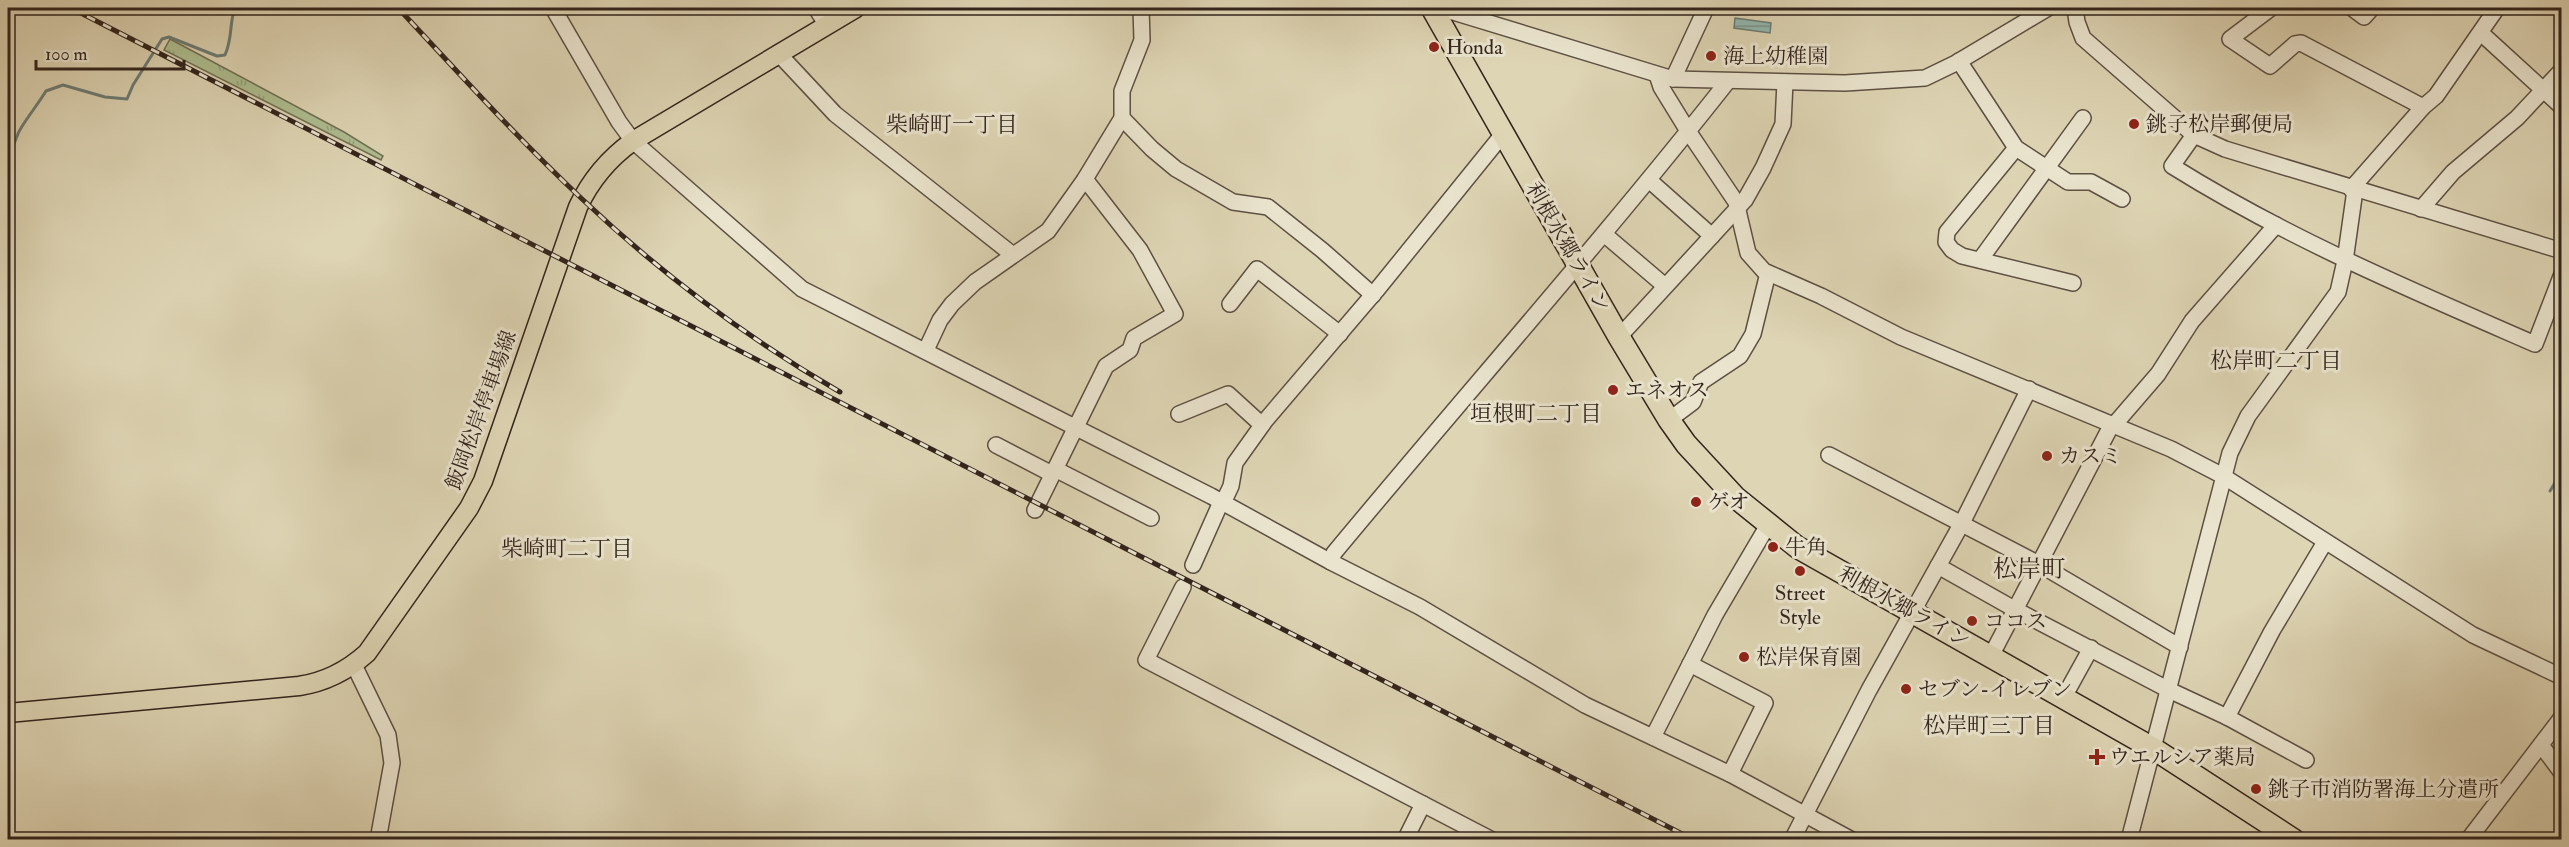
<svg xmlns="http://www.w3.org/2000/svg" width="2569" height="847" font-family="'IM FELL Double Pica','Noto Serif JP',serif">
<defs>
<pattern id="grass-tufts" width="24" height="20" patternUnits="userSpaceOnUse" patternTransform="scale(1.5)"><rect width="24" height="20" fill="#aebe90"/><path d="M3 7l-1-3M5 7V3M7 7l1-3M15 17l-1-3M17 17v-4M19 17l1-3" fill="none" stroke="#96a37c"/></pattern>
<pattern id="water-rules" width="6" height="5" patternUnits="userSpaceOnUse" patternTransform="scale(1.5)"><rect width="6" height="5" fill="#93b8b0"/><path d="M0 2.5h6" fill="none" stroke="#79958f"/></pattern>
</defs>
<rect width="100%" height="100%" fill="#ded5b4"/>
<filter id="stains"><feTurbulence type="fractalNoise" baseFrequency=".00333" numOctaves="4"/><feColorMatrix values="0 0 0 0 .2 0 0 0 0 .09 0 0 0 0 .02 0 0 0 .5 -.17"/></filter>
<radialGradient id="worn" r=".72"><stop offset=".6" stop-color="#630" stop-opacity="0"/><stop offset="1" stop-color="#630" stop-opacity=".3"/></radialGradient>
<path fill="url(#grass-tufts)" stroke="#707156" stroke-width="1.5" d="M170 39 344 132 383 156 381 160 164 50Z"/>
<path fill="url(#water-rules)" stroke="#6c7d75" stroke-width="1.5" d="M1735 18 1771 23 1770 33 1734 28Z"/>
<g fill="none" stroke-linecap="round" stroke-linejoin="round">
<g stroke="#6c7d75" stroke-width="3">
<path d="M8 153C16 145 15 137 21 128 29 115 38 104 46 91L63 85 105 97 127 99 133 85 162 39 169 37 217 56 225 55C233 37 229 23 235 8"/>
<path d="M2550 491 2562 471"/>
<path d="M8 642V653"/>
</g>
<g stroke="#5d5043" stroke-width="18">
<g id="minor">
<path d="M553 8 619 122 633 141 802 289 1211 496 1331 562 1420 607 1585 705 1730 774 1852 840"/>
<path d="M816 8 826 24"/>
<path d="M1440 8 1673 79 1845 83 1925 78 1956 63 2048 8"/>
<path d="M2075 8 2077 22 2083 38 2194 135 2225 149 2562 251"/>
<path d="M2271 8 2230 39 2270 66 2295 44 2301 43 2423 107"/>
<path d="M2352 8 2364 17 2372 8"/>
<path d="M2481 33 2562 107"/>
<path d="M778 53 835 114 1013 255"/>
<path d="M1959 61 2016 148 2068 182H2091L2122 199"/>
<path d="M1657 75 1661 87 1688 131 1736 202 1748 253 1764 271 1821 296 1901 337 2171 449 2223 476 2473 635 2562 677"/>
<path d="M1673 79 1706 8"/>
<path d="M1122 118 1152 149 1176 169 1233 202 1268 207 1322 250 1373 295"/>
<path d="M2194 135 2172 166C2287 238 2411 290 2535 344L2562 274"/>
<path d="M2016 148 1947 232 1946 242 1952 250 1962 256 2073 283"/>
<path d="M1649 180 1712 236"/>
<path d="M2351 189 2423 107 2436 96 2497 8"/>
<path d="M2421 209 2453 172 2517 118 2562 70"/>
<path d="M1604 234 1665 286"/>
<path d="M1980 260 2083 118"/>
<path d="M1230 304 1257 269 1340 334"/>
<path d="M1619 337 1745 200 1763 168 1783 124 1785 82"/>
<path d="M926 350 940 320 952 304 975 282 1048 231 1085 179 1122 118V91L1142 40 1141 8"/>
<path d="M1179 414 1228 394 1262 425"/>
<path d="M1669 420 1693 402 1701 382 1740 356 1753 334 1768 273"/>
<path d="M2114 425 2158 374 2192 321 2276 225"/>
<path d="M996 445 1052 474"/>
<path d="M1829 455 2039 564 2180 647"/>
<path d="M1055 469 1151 518"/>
<path d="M1223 503 1231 486 1235 463 1265 421 1376 291 1503 134"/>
<path d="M1035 510 1106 366 1130 350 1134 338 1175 314 1140 250 1085 179"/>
<path d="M1331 562 1334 553C1465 395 1601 242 1728 81"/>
<path d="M1193 565 1221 502"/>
<path d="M1938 566 2016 610 2169 690 2227 717 2306 760"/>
<path d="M1183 587 1146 660 1492 840"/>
<path d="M1991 656 2112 424"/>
<path d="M1690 664 1765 703 1730 774"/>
<path d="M354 665 388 735 392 763 378 840"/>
<path d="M2064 697 2091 648"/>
<path d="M2227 717 2272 631 2325 542"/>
<path d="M1653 737 1715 615 1768 525"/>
<path d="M2541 745 2562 773"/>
<path d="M1405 840 1423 804"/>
<path d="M1792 840 1869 690 1962 523 2029 389"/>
<path d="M2129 840 2230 453 2248 416 2338 292 2345 261 2355 190"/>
<path d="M2468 840 2562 717"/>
</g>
</g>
<g stroke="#32241d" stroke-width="21">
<path id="major" d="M8 713 299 686C326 682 347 671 367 653L469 508 483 481 578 207C591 179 608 159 633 141L856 8"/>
</g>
<g stroke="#32241d" stroke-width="24">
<path id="highway" d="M1432 8 1619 337 1669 420 1686 444 1735 497 1797 547 2154 749 2294 840"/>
</g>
<use href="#minor" stroke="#eae4ce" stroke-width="15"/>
<use href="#major" stroke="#ded5b4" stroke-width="18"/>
<use href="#highway" stroke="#ded5b4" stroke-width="21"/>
<g stroke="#32241d" stroke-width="5">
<g id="rail">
<path d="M71 8 1694 840"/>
<path d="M398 8C458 72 517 138 581 198 659 272 747 338 840 392"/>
</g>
</g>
<use href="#rail" stroke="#eae4ce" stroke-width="3" stroke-dasharray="9" stroke-linecap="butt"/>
</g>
<g fill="#8f2418" stroke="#eae4ce" stroke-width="2">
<circle cx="1434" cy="47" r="6"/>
<circle cx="1711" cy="56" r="6"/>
<circle cx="2134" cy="124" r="6"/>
<circle cx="1613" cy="390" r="6"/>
<circle cx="2047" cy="456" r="6"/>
<circle cx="1696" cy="502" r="6"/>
<circle cx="1773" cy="547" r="6"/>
<circle cx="1800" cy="571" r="6"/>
<circle cx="1972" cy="621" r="6"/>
<circle cx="1744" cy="657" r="6"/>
<circle cx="1906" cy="689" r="6"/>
<path d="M2094 748h6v6h6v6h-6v6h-6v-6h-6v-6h6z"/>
<circle cx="2256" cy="789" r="6"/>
</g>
<g text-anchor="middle" stroke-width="6" stroke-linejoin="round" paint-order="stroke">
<g font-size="21" fill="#32241d" stroke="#eae4ce" text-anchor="start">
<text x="1446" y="54">Honda</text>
<text x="1723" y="63">海上幼稚園</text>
<text x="2146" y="131">銚子松岸郵便局</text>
<text x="1625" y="397">エネオス</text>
<text x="2059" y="463">カスミ</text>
<text x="1708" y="509">ゲオ</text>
<text x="1785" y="554">牛角</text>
<text x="1800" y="600" text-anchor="middle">Street<tspan x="1800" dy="24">Style</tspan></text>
<text x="1984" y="628">ココス</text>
<text x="1756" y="664">松岸保育園</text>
<text x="1918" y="696">セブン-イレブン</text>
<text x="2109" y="764">ウエルシア薬局</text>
<text x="2268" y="796">銚子市消防署海上分遣所</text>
</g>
<g font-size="21" fill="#32241d" stroke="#eae4ce">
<text transform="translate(1568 247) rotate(60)" y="7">利根水郷ライン</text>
<text transform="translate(481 410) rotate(-70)" y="7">飯岡松岸停車場線</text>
<text transform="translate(1904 607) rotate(29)" y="7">利根水郷ライン</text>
</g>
<g font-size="22" fill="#32241d" stroke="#eae4ce">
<text x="952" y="132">柴崎町一丁目</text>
<text x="2276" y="368">松岸町二丁目</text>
<text x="1536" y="421">垣根町二丁目</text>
<text x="567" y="556">柴崎町二丁目</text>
<text x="1989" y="733">松岸町三丁目</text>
</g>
<g font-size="24" fill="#32241d" stroke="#eae4ce">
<text x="2029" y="577">松岸町</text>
</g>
</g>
<rect width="2569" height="847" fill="none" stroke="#ded5b4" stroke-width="30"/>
<rect x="9" y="9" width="2551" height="829" fill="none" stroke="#32241d" stroke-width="3"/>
<rect x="15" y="15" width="2539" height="817" fill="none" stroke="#32241d" stroke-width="1.5"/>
<path d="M36 60v9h148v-9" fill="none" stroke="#32241d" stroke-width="3"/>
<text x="45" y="60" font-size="18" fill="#32241d" stroke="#eae4ce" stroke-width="4.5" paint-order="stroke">100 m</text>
<rect width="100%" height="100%" filter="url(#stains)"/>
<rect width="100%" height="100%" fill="url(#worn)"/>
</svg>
